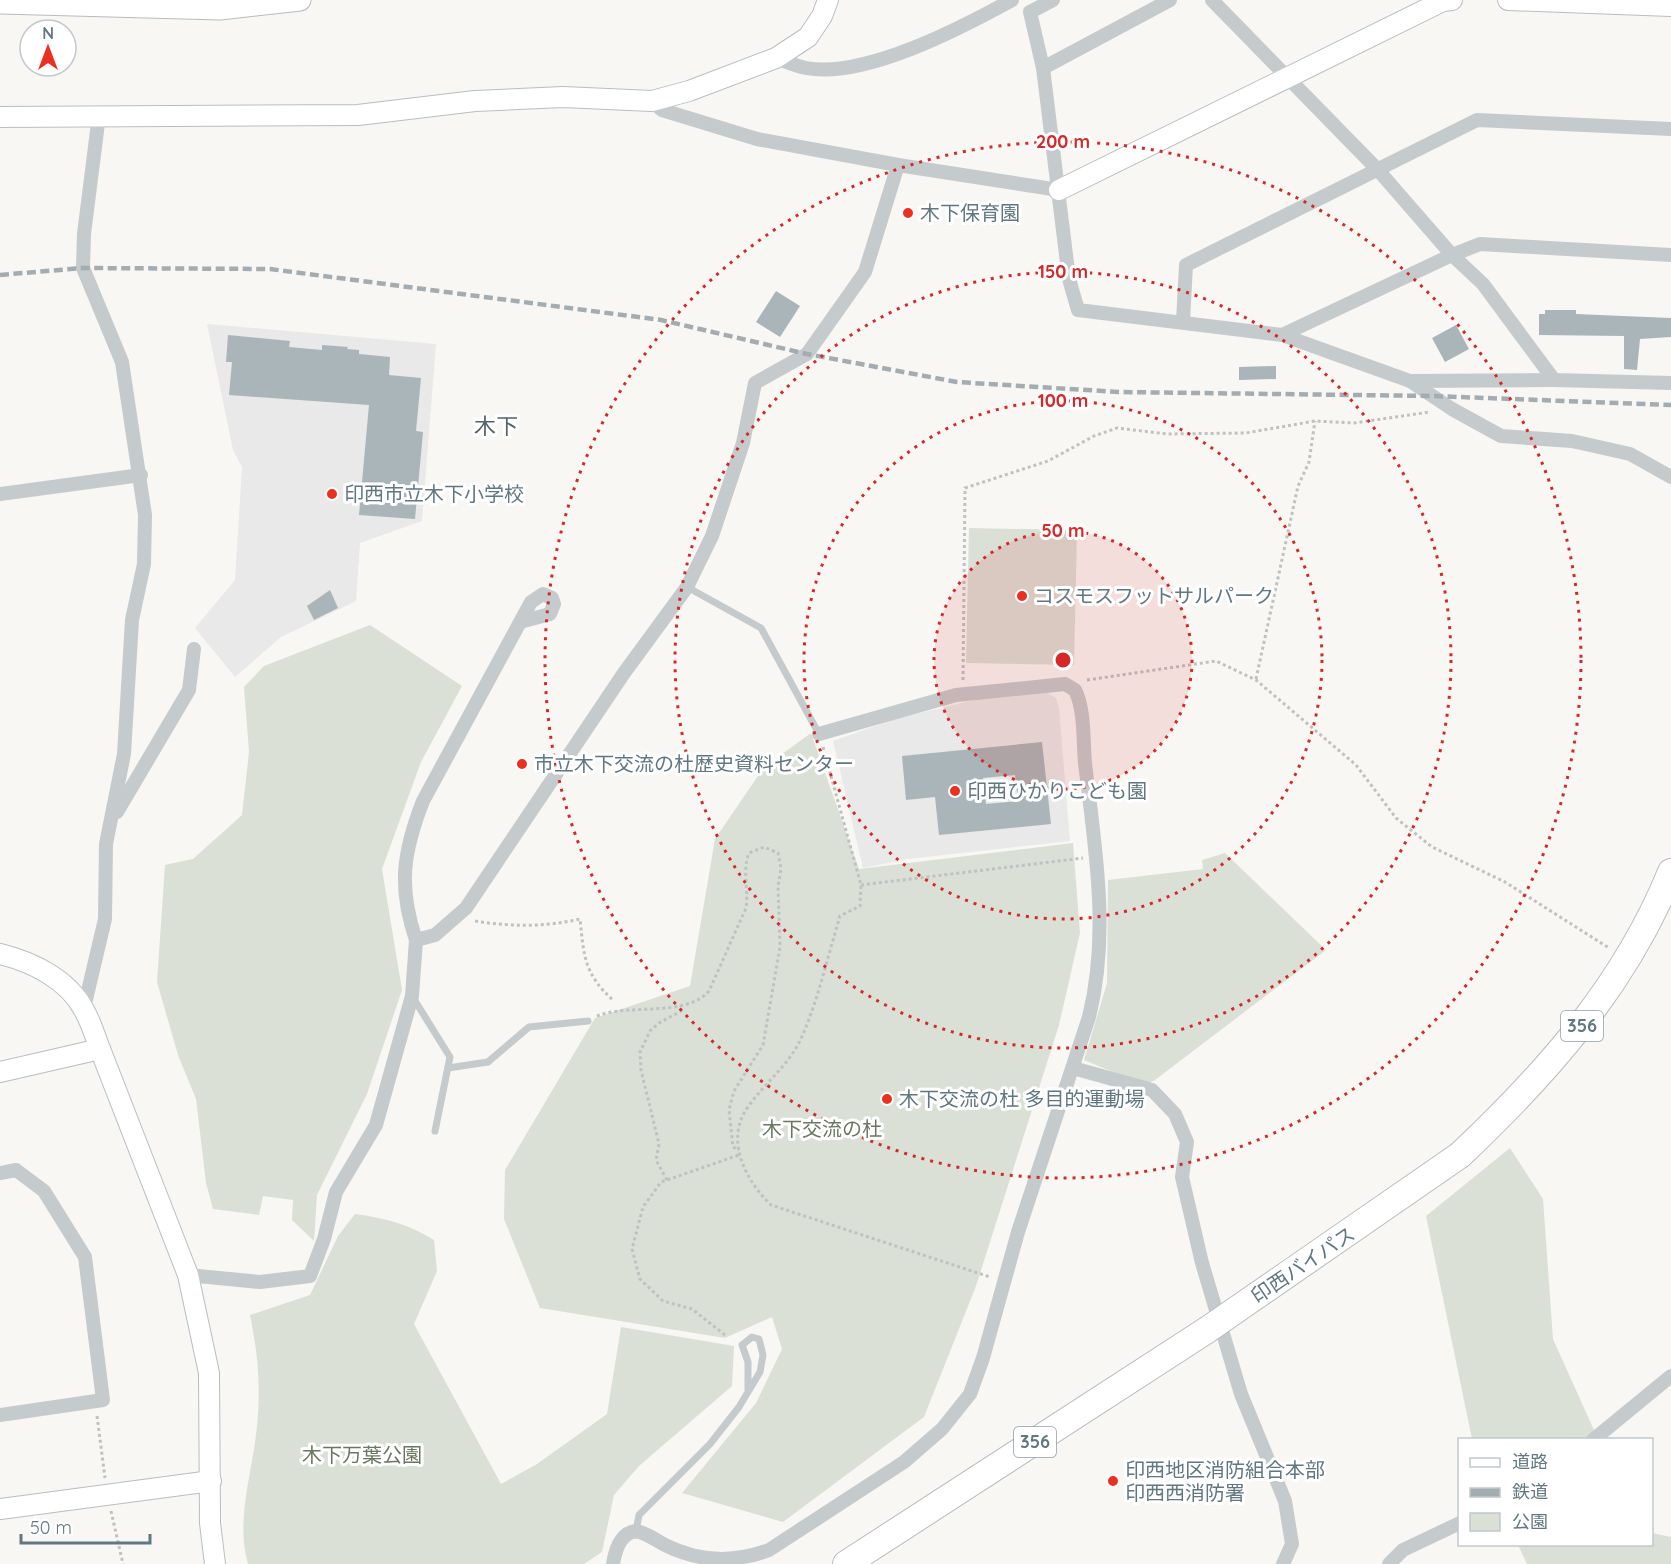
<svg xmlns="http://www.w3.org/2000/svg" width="1671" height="1564" font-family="Quicksand,'Noto Sans JP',sans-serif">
<rect width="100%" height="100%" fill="#f8f7f4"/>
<g fill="#e8e9e8">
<path d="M207 324 436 344 422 521 360 543 356 601 281 637 235 677 195 628 235 580 242 467 233 450Z"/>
<path d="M1046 692 1056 698 1059 708 1070 841 908 859 863 868 833 741 895 719 978 699Z"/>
</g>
<g fill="#dae0d5">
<path d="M969 528 1077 530 1074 665 966 663Z"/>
<path d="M370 625 462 686 421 762 382 869 402 990 367 1094 317 1195 314 1241 292 1220 293 1200 263 1196 259 1215 213 1209 206 1183 196 1099 178 1055 157 982 165 865 193 859 242 815 249 752 244 687 264 666Z"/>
<path d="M811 733 859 869 1073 843 1080 933 1059 1025 976 1286 924 1417 783 1522 682 1493 756 1403 782 1349 772 1317 725 1338 540 1308 504 1219 505 1170 595 1018 690 986 715 839 764 767Z"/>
<path d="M1225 853 1326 950 1155 1080 1144 1085 1084 1060 1107 983 1108 880 1203 869 1202 860Z"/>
<path d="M1510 1148 1543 1199 1553 1339 1598 1439H1472L1426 1216Z"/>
<path d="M355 1214C384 1218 409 1224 434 1240L437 1271 414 1324 501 1484 537 1464 607 1414 621 1327 734 1346 732 1386 639 1466 614 1495 602 1552 584 1564H248C235 1520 253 1471 257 1426 261 1385 258 1355 250 1315L310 1295 338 1236Z"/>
<path d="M1652 1533 1671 1537V1564H1527L1518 1545 1652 1544Z"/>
</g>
<g fill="#a9b5b8" fill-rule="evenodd">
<path d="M776 291 800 306 780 337 756 322Z"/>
<path d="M1545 310H1576V314L1671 318V337L1640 339 1637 370 1624 369V336L1539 335V314H1545Z"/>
<path d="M1456 325 1469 349 1445 362 1432 338Z"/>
<path d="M228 335 290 341 289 347 322 350V345L348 347 347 349 359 350V354L390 357 389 375 421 378 416 431 423 432 415 519 359 515 369 405 229 395 232 362H226Z"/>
<path d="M1276 366V379L1239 380V367Z"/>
<path d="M330 590 338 608 314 620 307 606Z"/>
<path d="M1042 742 1051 824 939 835 935 797 906 800 902 756ZM1015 775 1018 801 986 804 983 778Z"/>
</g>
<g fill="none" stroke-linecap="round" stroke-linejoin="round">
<g stroke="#b7bec1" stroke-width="22">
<g id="secondary">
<path d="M1508 0 1671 6"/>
<path d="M0 117 358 115 475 101 563 97 652 101 689 91 776 58 808 37 822 16 828 0"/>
<path d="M1059 190 1443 1 1452 0"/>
<path d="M0 954C32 962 68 979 84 1010 91 1022 95 1036 100 1049L0 1072"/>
<path d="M100 1049 188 1275 209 1373 210 1523 215 1564"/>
<path d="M0 1509 211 1481"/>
</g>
</g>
<g stroke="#b6bcbe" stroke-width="23">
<path id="primary" d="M0 3 220 9 300 0"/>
</g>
<g stroke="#b7bcbe" stroke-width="28">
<g id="highway">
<path d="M1460 1155C1547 1073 1625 985 1671 872"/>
<path d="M846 1564 1207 1330"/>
</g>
</g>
<g stroke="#bec2c3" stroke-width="3" stroke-dasharray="3 3" stroke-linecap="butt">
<path d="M1256 679 1298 486 1309 462 1315 421"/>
<path d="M963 680 965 488 1048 461 1094 436 1117 428 1167 434 1246 433 1315 421 1354 423 1430 412"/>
<path d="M1087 680 1216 661 1256 680 1356 765 1396 818 1432 847 1505 882 1609 948"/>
<path d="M823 747 861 885 860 906 840 916C828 955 819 997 803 1034 791 1064 766 1081 748 1107 724 1140 746 1181 771 1205L990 1277"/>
<path d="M861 885 1083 858"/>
<path d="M475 921C511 927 545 927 580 919 584 957 584 974 614 1001"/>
<path d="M597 1016C629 1003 685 1018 709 991L746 908C749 889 742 870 749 853L764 847 778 853 781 869 778 886 780 947 763 1045 734 1091 729 1110 733 1147 739 1150"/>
<path d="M667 1180 656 1160 659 1144 641 1070 640 1052 650 1031 659 1023 681 1011V1005"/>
<path d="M725 1335 692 1309 663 1301 640 1279 632 1249 643 1207 661 1182 739 1155"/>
<path d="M97 1416 105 1478"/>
<path d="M111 1511 123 1564"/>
</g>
<g stroke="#c5cacc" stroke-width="7">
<path d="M687 587 761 628 819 734"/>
<path d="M412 996 450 1057 435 1131"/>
<path d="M448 1068 488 1062 529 1027 588 1021"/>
<path d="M636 1531 639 1515 710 1444 739 1407 760 1372 763 1355 759 1339 752 1337 742 1345 748 1362V1390"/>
</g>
<g stroke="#c5cacc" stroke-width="14">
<path d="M1053 0 1030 12 1043 68 1069 279 1078 310 1282 335 1410 381 1554 380"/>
<path d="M1212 0 1378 170 1452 255 1483 284 1554 380 1671 383"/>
<path d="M776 58C785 61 796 66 806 68 864 79 961 28 1012 0"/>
<path d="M1043 68 1170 0"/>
<path d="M652 101 662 110 757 139 898 165 1059 190"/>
<path d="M1183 322 1186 265 1477 120 1671 129"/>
<path d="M1282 335 1452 255 1480 244 1671 255"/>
<path d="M1410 381 1452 409 1501 436 1572 441 1630 454 1671 477"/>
<path d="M0 494 141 475"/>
<path d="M117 812 189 690 194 649"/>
<path d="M416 940C398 887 403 852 423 801L531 602 543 594 552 598 554 604 550 614 520 622"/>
<path d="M84 1008 105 919 106 844 124 754 132 620 144 564 145 515 122 362 83 268 84 234 99 115"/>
<path d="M1073 1068 1152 1090 1175 1114 1187 1142 1182 1177 1202 1263 1241 1394 1285 1501 1292 1544 1283 1564"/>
<path d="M0 1173 16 1170 44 1191 85 1257 103 1400 0 1415"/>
<path d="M188 1275 260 1282 310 1276 324 1239 336 1192 376 1125 412 996 416 940 435 935 466 908 624 673 687 587 712 536 743 443 755 383 807 354 865 272 898 165"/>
<path d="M1593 1440 1671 1376"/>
<path d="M613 1564C615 1551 620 1533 636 1531 647 1533 655 1540 665 1545 699 1562 734 1563 769 1550L904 1462 942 1429 970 1394 983 1358 1018 1232 1089 1017C1110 933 1095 848 1085 763 1083 741 1085 710 1075 690L1065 684 956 695 819 734"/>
<path d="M1389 1564 1403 1550 1460 1523"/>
</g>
<use href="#secondary" stroke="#fff" stroke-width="20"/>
<use href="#primary" stroke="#fff" stroke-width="21"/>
<use href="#highway" stroke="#fff" stroke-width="26"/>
<path stroke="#a3acb0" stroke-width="4.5" stroke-dasharray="9 4.5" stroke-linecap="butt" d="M0 275 83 268 270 269 661 320 807 354 957 382 1119 392 1433 396 1671 405"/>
<g stroke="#b7bcbe" stroke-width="28" stroke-linecap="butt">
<path id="highway-bridge" d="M1207 1330 1460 1155"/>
</g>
<use href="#highway-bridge" stroke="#fff" stroke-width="26"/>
</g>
<circle cx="1063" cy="660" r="129" fill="#d62828" fill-opacity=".12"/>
<g fill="none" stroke="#d62828" stroke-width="3" stroke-dasharray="3 6">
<circle cx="1063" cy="660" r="129"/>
<circle cx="1063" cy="660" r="259"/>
<circle cx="1063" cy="660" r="388"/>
<circle cx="1063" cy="660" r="518"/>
</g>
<g fill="#ec3020" stroke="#fff" stroke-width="2">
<circle cx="908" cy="213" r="6"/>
<circle cx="332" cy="494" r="6"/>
<circle cx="1022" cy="596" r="6"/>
<circle cx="522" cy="764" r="6"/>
<circle cx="955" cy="791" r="6"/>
<circle cx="887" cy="1099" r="6"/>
<circle cx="1113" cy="1481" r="6"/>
</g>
<g text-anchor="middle" stroke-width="6" stroke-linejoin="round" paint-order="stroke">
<g fill="#fff" stroke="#90a0a7" stroke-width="1.5">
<rect x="1561" y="1011" width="42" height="30" rx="4.5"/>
<rect x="1014" y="1427" width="42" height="30" rx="4.5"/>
</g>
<g font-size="18" font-weight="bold" fill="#617881">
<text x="1582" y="1032">356</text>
<text x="1035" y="1448">356</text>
</g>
<g font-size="20" fill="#617881" stroke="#fff" text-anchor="start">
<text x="920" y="220">木下保育園</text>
<text x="344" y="501">印西市立木下小学校</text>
<text x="1034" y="603">コスモスフットサルパーク</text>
<text x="534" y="771">市立木下交流の杜歴史資料センター</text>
<text x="967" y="798">印西ひかりこども園</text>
<text x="899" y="1106">木下交流の杜 多目的運動場</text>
<text x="1125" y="1477">印西地区消防組合本部<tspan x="1125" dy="23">印西西消防署</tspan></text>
</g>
<g font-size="20" fill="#687960" stroke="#fff">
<text x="822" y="1136">木下交流の杜</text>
<text x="362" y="1462">木下万葉公園</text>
</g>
<g font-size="20" fill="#617881" stroke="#fff">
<text transform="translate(1303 1265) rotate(-34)" y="7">印西バイパス</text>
</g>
<g font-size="22" fill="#53656c" stroke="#fff">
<text x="496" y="434">木下</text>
</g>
</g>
<circle cx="1063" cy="660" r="9" fill="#d62828" stroke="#fff" stroke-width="3"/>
<g font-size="18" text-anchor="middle" font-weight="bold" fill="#d62828" stroke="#fff" stroke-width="6" stroke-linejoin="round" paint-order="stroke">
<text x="1063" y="148">200 m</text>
<text x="1063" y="278">150 m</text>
<text x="1063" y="407">100 m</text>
<text x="1063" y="537">50 m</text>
</g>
<rect x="1458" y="1438" width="195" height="108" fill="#ffffff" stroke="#c0c9cd" stroke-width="1.5"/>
<rect x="1470" y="1458" width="30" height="9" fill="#ffffff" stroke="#c0c9cd" stroke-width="1.5"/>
<text x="1512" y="1468" font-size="18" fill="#617881">道路</text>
<rect x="1470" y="1488" width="30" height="9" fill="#a3acb0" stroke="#c0c9cd" stroke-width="1.5"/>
<text x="1512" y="1498" font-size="18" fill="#617881">鉄道</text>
<rect x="1470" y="1513" width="30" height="18" fill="#dae0d5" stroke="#c0c9cd" stroke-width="1.5"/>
<text x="1512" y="1528" font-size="18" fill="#617881">公園</text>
<g transform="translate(48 48)"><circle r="28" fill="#ffffff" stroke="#c0c9cd" stroke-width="1.5"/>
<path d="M0-4.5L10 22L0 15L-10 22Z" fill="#ec3020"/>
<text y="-9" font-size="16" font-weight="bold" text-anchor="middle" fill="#617881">N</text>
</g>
<path d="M21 1534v9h129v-9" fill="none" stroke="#617881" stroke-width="3"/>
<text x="30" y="1534" font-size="18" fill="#617881" stroke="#ffffff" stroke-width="4.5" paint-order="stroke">50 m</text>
</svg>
